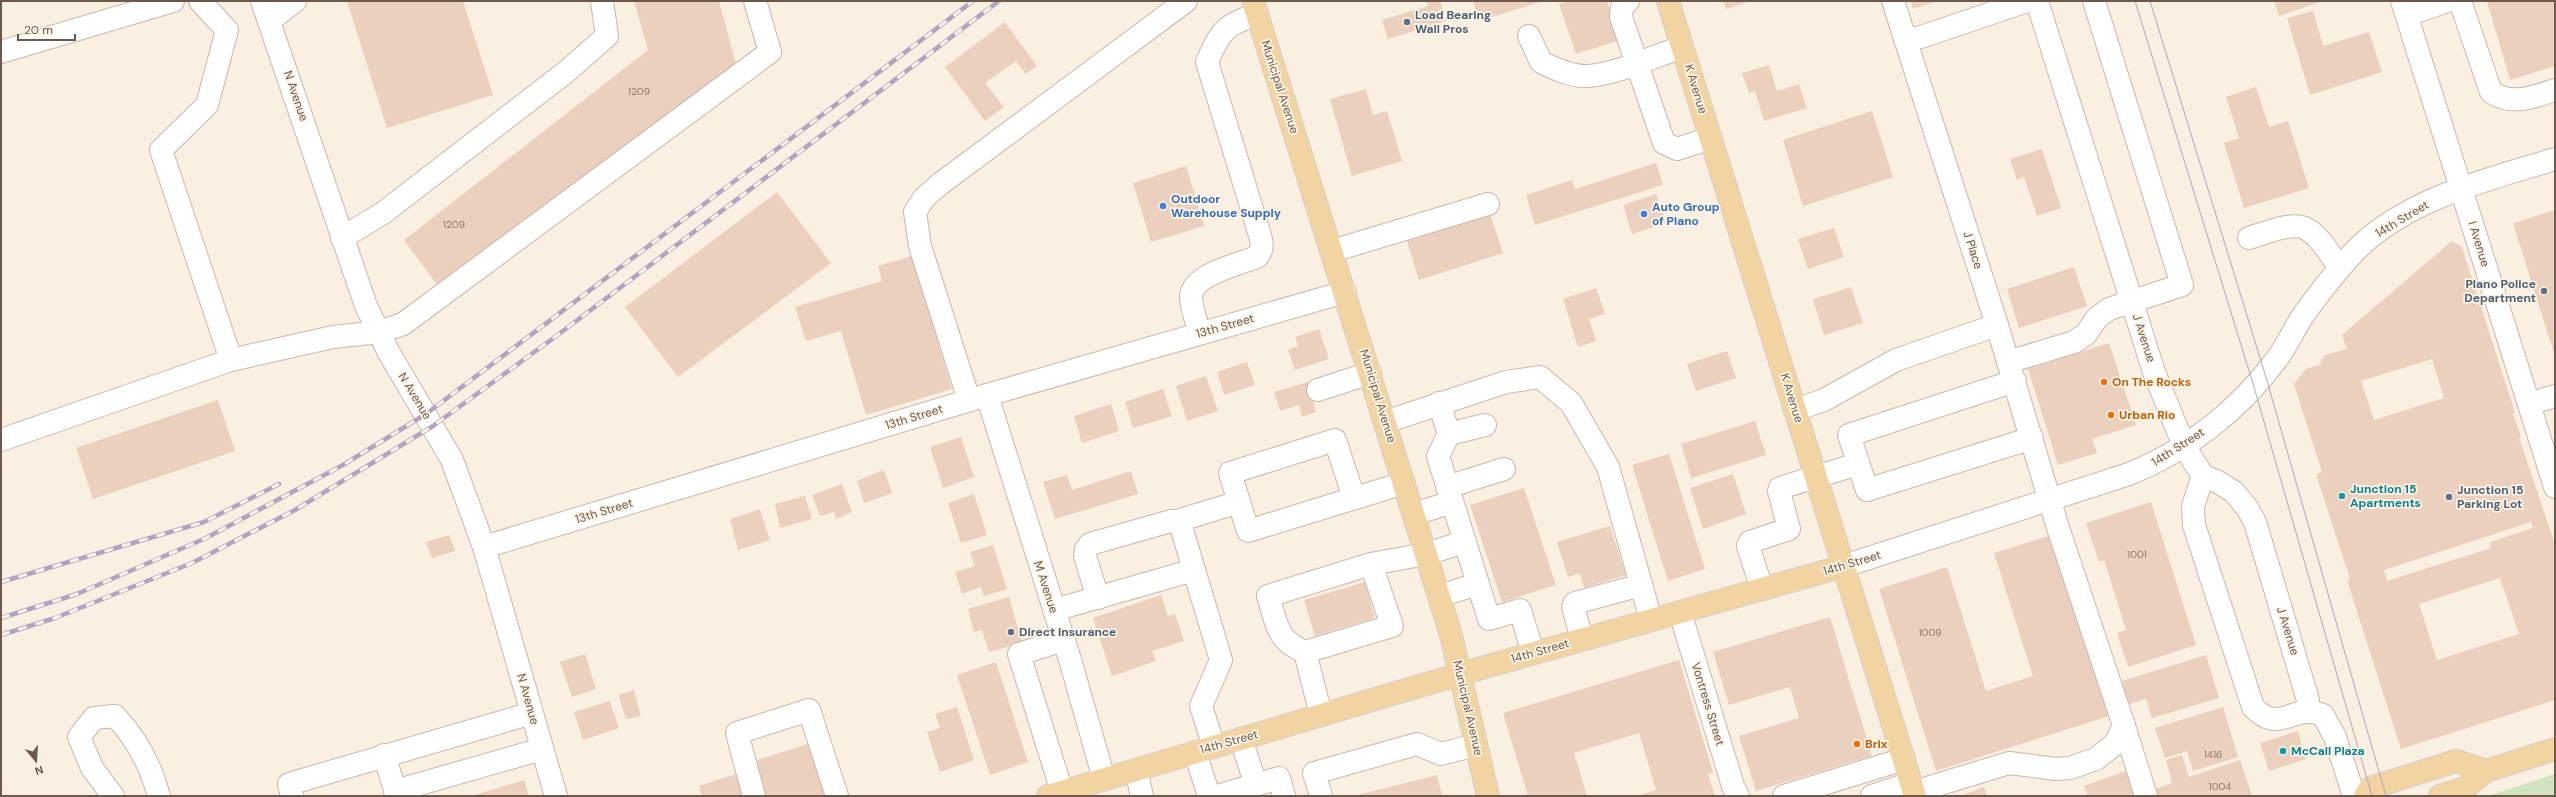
<svg xmlns="http://www.w3.org/2000/svg" width="2556" height="797" font-family="'DM Sans',sans-serif">
<rect width="100%" height="100%" fill="#f9f0e2"/>
<path fill="#d0e4c2" d="M2555 774V796H2488Z"/>
<g fill="#ebd0bd" fill-rule="evenodd">
<path d="M347 1H463L493 95 387 128Z"/>
<path d="M634 1H719L736 64 438 286 404 240 648 50Z"/>
<path d="M1426 1H1440L1446 21 1388 39 1382 20 1428 6Z"/>
<path d="M1473 1H1544L1479 21Z"/>
<path d="M1569 1H1607L1620 40 1576 54 1559 4Z"/>
<path d="M1723 1H1751L1726 9Z"/>
<path d="M1911 1H1938L1913 9Z"/>
<path d="M2274 1H2323L2279 16Z"/>
<path d="M2487 1H2555V66L2510 80Z"/>
<path d="M2313 11 2323 46 2369 32 2382 72 2310 95 2287 18Z"/>
<path d="M1005 22 1037 66 1026 74 1016 61 985 83 1004 107 985 121 945 67Z"/>
<path d="M1769 65 1777 91 1799 84 1807 108 1764 121 1755 91 1749 93 1742 73Z"/>
<path d="M2256 87 2269 127 2288 121 2309 188 2244 208 2224 143 2239 138 2226 97Z"/>
<path d="M1366 89 1373 115 1387 111 1402 161 1352 176 1330 99Z"/>
<path d="M1872 111 1893 177 1803 206 1783 140Z"/>
<path d="M2042 149 2061 208 2037 216 2024 177 2017 180 2010 159Z"/>
<path d="M1656 163 1663 185 1535 225 1526 195 1572 180 1575 189Z"/>
<path d="M1186 166 1204 226 1151 242 1133 183Z"/>
<path d="M777 192 831 263 678 377 625 307Z"/>
<path d="M1656 194 1666 223 1632 234 1623 205Z"/>
<path d="M2555 210V357L2513 223Z"/>
<path d="M1490 214 1503 253 1419 280 1407 241Z"/>
<path d="M1834 228 1844 257 1808 269 1798 239Z"/>
<path d="M2452 241 2462 247 2515 413H2513L2521 437 2519 438 2555 544V700L2401 749 2347 580 2350 579 2316 474 2322 472 2294 384 2306 369 2319 365 2325 355 2347 349 2342 335ZM2432 359 2444 398 2374 420 2361 381ZM2531 522 2533 528 2490 542 2491 548 2387 581 2384 570ZM2500 578 2519 634 2437 660 2419 604Z"/>
<path d="M912 256 952 389 866 415 841 331 806 341 795 307 882 281 878 266Z"/>
<path d="M2074 267 2087 306 2019 328 2007 289Z"/>
<path d="M1851 287 1863 323 1824 335 1813 299Z"/>
<path d="M1596 288 1605 314 1589 319 1596 341 1578 347 1563 299Z"/>
<path d="M1319 329 1329 359 1295 370 1288 350 1298 346 1295 337Z"/>
<path d="M2109 343 2136 425 2092 439 2097 453 2058 465 2028 369Z"/>
<path d="M1727 351 1736 378 1696 391 1687 364Z"/>
<path d="M1247 362 1255 385 1224 395 1217 372Z"/>
<path d="M1206 376 1218 411 1187 421 1176 386Z"/>
<path d="M1308 382 1316 412 1302 417 1299 405 1280 411 1274 392Z"/>
<path d="M1163 389 1172 416 1133 428 1125 402Z"/>
<path d="M218 400 235 451 93 499 76 448Z"/>
<path d="M1111 404 1119 431 1082 443 1074 416Z"/>
<path d="M1755 421 1766 455 1691 478 1681 444Z"/>
<path d="M961 437 974 477 943 488 930 447Z"/>
<path d="M1669 454 1705 569 1668 581 1632 465Z"/>
<path d="M884 470 892 493 864 503 857 481Z"/>
<path d="M1131 471 1138 494 1055 519 1043 482 1067 475 1072 490Z"/>
<path d="M1733 474 1746 514 1703 529 1690 488Z"/>
<path d="M842 484 852 512 836 519 834 512 820 516 812 495Z"/>
<path d="M1524 488 1556 585 1502 602 1470 505Z"/>
<path d="M974 494 987 535 961 543 948 503Z"/>
<path d="M805 496 812 519 780 528 775 504Z"/>
<path d="M2151 502 2196 645 2128 667 2117 633 2126 630 2104 560 2099 562 2086 523Z"/>
<path d="M760 509 770 540 738 550 730 519Z"/>
<path d="M1610 526 1626 575 1584 588 1580 573 1568 577 1557 542Z"/>
<path d="M449 535 455 551 432 558 426 542Z"/>
<path d="M2052 535 2109 716 1936 771 1879 589 1947 567 1986 691 2033 676 1994 553Z"/>
<path d="M993 545 1007 589 984 596 981 587 962 594 955 572 975 566 970 552Z"/>
<path d="M1365 582 1375 618 1315 636 1304 600Z"/>
<path d="M1161 595 1168 616 1175 614 1184 641 1152 651 1156 661 1112 676 1093 618Z"/>
<path d="M1009 597 1022 643 989 652 982 630 974 632 968 609Z"/>
<path d="M1830 617 1872 756 1756 791 1739 736 1799 718 1790 687 1729 705 1713 652Z"/>
<path d="M585 654 596 689 572 697 560 662Z"/>
<path d="M2206 655 2219 698 2152 718 2146 699 2129 704 2122 681Z"/>
<path d="M1679 660 1713 772 1708 774 1715 796H1637L1656 790 1639 733 1574 753 1587 796H1528L1503 713Z"/>
<path d="M996 662 1028 762 990 775 957 675Z"/>
<path d="M634 690 641 716 626 719 618 695Z"/>
<path d="M610 701 619 728 583 740 574 712Z"/>
<path d="M957 707 974 760 940 772 927 732 940 728 935 714Z"/>
<path d="M2223 707 2238 757 2193 771 2187 751 2165 758 2155 728Z"/>
<path d="M2298 731 2306 759 2269 771 2260 743Z"/>
<path d="M817 741 835 796H762L751 762Z"/>
<path d="M2182 755 2189 777 2240 760 2252 796H2158L2156 789 2172 783 2166 760Z"/>
<path d="M2128 770 2137 796H2088L2084 786Z"/>
<path d="M736 774 743 796H702L699 786Z"/>
<path d="M1437 775 1442 796H1359L1358 795Z"/>
<path d="M524 780 529 796H472Z"/>
<path d="M1984 787 1987 796H1960Z"/>
</g>
<g fill="none" stroke-linecap="round" stroke-linejoin="round">
<g stroke="#c8b8aa" stroke-width="24">
<g id="minor">
<path d="M200 1 227 30 207 105 161 150 231 360"/>
<path d="M262 1 366 306 389 353 452 460 484 547 556 796"/>
<path d="M1628 1 1622 7 1621 17 1664 143 1677 149 1711 138"/>
<path d="M1893 1 1997 325 2058 528 2124 726 2115 744 2096 759 2070 768 2056 769 2009 763 1914 792"/>
<path d="M2037 1 2154 372 2184 446 2203 476 2218 482 2234 492 2247 508 2255 522 2308 700V710"/>
<path d="M2402 1 2555 487"/>
<path d="M2460 1 2491 92C2512 106 2533 97 2555 90"/>
<path d="M2407 15 2447 1"/>
<path d="M269 21 295 1"/>
<path d="M1529 36 1541 62C1555 69 1572 77 1588 76 1620 73 1652 57 1682 47"/>
<path d="M1905 40 1921 37 2027 1"/>
<path d="M1 52 173 1"/>
<path d="M342 238 383 213 566 72 607 36 602 1"/>
<path d="M2249 238C2306 219 2306 219 2340 268"/>
<path d="M1332 251 1488 204"/>
<path d="M1200 333C1197 323 1191 308 1191 297 1192 274 1240 264 1257 257 1264 249 1262 242 1259 232L1207 62C1221 30 1224 26 1257 14"/>
<path d="M2008 362 2074 342 2086 334 2097 318 2109 309 2182 285 2094 1"/>
<path d="M2015 381 1849 435 1867 490 2032 438"/>
<path d="M1318 390 1370 373"/>
<path d="M987 395 1071 663 1104 779"/>
<path d="M969 400 920 246 915 212 924 198 940 184 1186 1"/>
<path d="M1439 403 1449 434 1438 456 1489 619 1520 610 1533 653"/>
<path d="M2529 404 2555 396"/>
<path d="M1795 410 1824 400 1896 360 1997 325"/>
<path d="M1385 422 1506 382 1540 377 1571 403 1608 467 1651 620"/>
<path d="M1449 434 1485 425"/>
<path d="M1 440 231 360 333 337 379 332 403 324 770 52 755 1"/>
<path d="M2203 476 2193 506 2194 525 2253 707C2280 736 2293 702 2323 715L2335 737 2354 796"/>
<path d="M1447 487 1504 469"/>
<path d="M1239 502 1230 473 1335 440 1354 498"/>
<path d="M1414 514 1452 502"/>
<path d="M1177 521 1239 502 1248 531 1404 483"/>
<path d="M484 547 987 395 1345 292"/>
<path d="M1844 566 2129 474C2187 451 2239 410 2276 360 2287 346 2294 329 2304 314 2320 292 2337 270 2356 250 2408 198 2487 180 2555 159"/>
<path d="M1762 589 1748 546 1750 542 1789 529 1779 491 1780 488 1858 464"/>
<path d="M1439 596 1478 584"/>
<path d="M1098 598 1085 556 1086 549 1090 544 1171 521H1177L1181 526 1194 570"/>
<path d="M1054 610 1194 570 1221 660 1201 706 1214 747"/>
<path d="M1680 612 1733 786 1738 796"/>
<path d="M1582 639 1573 607 1575 603 1641 585"/>
<path d="M1305 652C1276 640 1277 624 1268 596L1371 564"/>
<path d="M1321 715 1305 652 1392 626 1371 564 1426 554 1464 542"/>
<path d="M2124 726 2146 796"/>
<path d="M1241 739 1256 785"/>
<path d="M1195 752 1209 796"/>
<path d="M384 755 397 796"/>
<path d="M1136 770 1142 796"/>
<path d="M395 791 542 749"/>
<path d="M1062 792 1019 654 1063 640"/>
<path d="M113 796 92 768 79 737 94 718 115 716C137 739 151 766 159 796"/>
<path d="M292 796 289 784 532 713"/>
<path d="M754 796 737 733 809 710 837 796"/>
<path d="M1217 796 1279 778 1284 796"/>
<path d="M1321 796 1314 773 1417 744 1441 754 1476 745"/>
<path d="M1784 796 1904 759"/>
<path d="M1872 796 1911 783"/>
</g>
</g>
<g stroke="#d6d0cd" stroke-width="24">
<g id="major">
<path d="M1253 1 1451 635 1488 796"/>
<path d="M1668 1 1915 796"/>
<path d="M1048 796 1460 674 1844 566"/>
<path d="M2365 796 2370 788 2456 761 2486 771"/>
<path d="M2440 796 2465 788 2486 771 2555 749"/>
</g>
</g>
<use href="#minor" stroke="#fff" stroke-width="22"/>
<use href="#major" stroke="#f1d4a1" stroke-width="22"/>
<g stroke="#b3a3c0" stroke-width="1">
<path d="M2135 1 2254 387 2372 796"/>
<path d="M2150 1 2265 374 2386 796"/>
</g>
<g stroke="#b3a3c0" stroke-width="4.5">
<g id="rail">
<path d="M1 582 204 522 279 484"/>
<path d="M1 618 77 594 206 538 343 465 426 414 973 1"/>
<path d="M1 635 55 618 192 563 295 510 433 426 559 334 999 1"/>
</g>
</g>
<use href="#rail" stroke="#fcf4e7" stroke-width="3" stroke-dasharray="9" stroke-linecap="butt"/>
</g>
<g fill="#5c6f8a" stroke="#fcf4e7" stroke-width="1.5">
<circle cx="1407" cy="22" r="4"/>
<circle cx="2544" cy="291" r="4"/>
<circle cx="2449" cy="497" r="4"/>
<circle cx="1011" cy="632" r="4"/>
</g>
<g fill="#3f7fe0" stroke="#fcf4e7" stroke-width="1.5">
<circle cx="1163" cy="206" r="4"/>
<circle cx="1644" cy="214" r="4"/>
</g>
<g fill="#e8710a" stroke="#fcf4e7" stroke-width="1.5">
<circle cx="2104" cy="382" r="4"/>
<circle cx="2111" cy="415" r="4"/>
<circle cx="1857" cy="744" r="4"/>
</g>
<g fill="#0f9aa8" stroke="#fcf4e7" stroke-width="1.5">
<circle cx="2342" cy="496" r="4"/>
<circle cx="2283" cy="751" r="4"/>
</g>
<g text-anchor="middle" stroke-width="3.5" stroke-linejoin="round" paint-order="stroke">
<g font-size="10" fill="#8c7668">
<text x="639" y="95">1209</text>
<text x="454" y="228">1209</text>
<text x="2137" y="558">1001</text>
<text x="1930" y="636">1009</text>
<text x="2213" y="758">1416</text>
<text x="2220" y="790">1004</text>
</g>
<g font-size="12" font-weight="bold" fill="#4e5e75" stroke="#fcf4e7" text-anchor="start">
<text x="1415" y="19">Load Bearing<tspan x="1415" dy="14">Wall Pros</tspan></text>
<text x="2536" y="288" text-anchor="end">Plano Police<tspan x="2536" dy="14">Department</tspan></text>
<text x="2457" y="494">Junction 15<tspan x="2457" dy="14">Parking Lot</tspan></text>
<text x="1019" y="636">Direct Insurance</text>
</g>
<g font-size="12" fill="#6d584b" stroke="#fcf4e7">
<text transform="translate(1280 87) rotate(72)" y="4">Municipal Avenue</text>
<text transform="translate(1696 89) rotate(73)" y="4">K Avenue</text>
<text transform="translate(296 96) rotate(71)" y="4">N Avenue</text>
<text transform="translate(2402 219) rotate(-31)" y="4">14th Street</text>
<text transform="translate(2479 244) rotate(73)" y="4">I Avenue</text>
<text transform="translate(1973 250) rotate(72)" y="4">J Place</text>
<text transform="translate(1225 326) rotate(-16)" y="4">13th Street</text>
<text transform="translate(2144 338) rotate(72)" y="4">J Avenue</text>
<text transform="translate(415 396) rotate(59)" y="4">N Avenue</text>
<text transform="translate(1378 396) rotate(73)" y="4">Municipal Avenue</text>
<text transform="translate(1792 398) rotate(73)" y="4">K Avenue</text>
<text transform="translate(914 417) rotate(-17)" y="4">13th Street</text>
<text transform="translate(2178 447) rotate(-33)" y="4">14th Street</text>
<text transform="translate(604 511) rotate(-17)" y="4">13th Street</text>
<text transform="translate(1852 563) rotate(-17)" y="4">14th Street</text>
<text transform="translate(1046 587) rotate(72)" y="4">M Avenue</text>
<text transform="translate(2288 631) rotate(73)" y="4">J Avenue</text>
<text transform="translate(1540 651) rotate(-16)" y="4">14th Street</text>
<text transform="translate(528 699) rotate(74)" y="4">N Avenue</text>
<text transform="translate(1708 704) rotate(73)" y="4">Vontress Street</text>
<text transform="translate(1468 708) rotate(77)" y="4">Municipal Avenue</text>
<text transform="translate(1229 742) rotate(-16)" y="4">14th Street</text>
</g>
<g font-size="12" font-weight="bold" fill="#366cbe" stroke="#fcf4e7" text-anchor="start">
<text x="1171" y="203">Outdoor<tspan x="1171" dy="14">Warehouse Supply</tspan></text>
<text x="1652" y="211">Auto Group<tspan x="1652" dy="14">of Plano</tspan></text>
</g>
<g font-size="12" font-weight="bold" fill="#c56008" stroke="#fcf4e7" text-anchor="start">
<text x="2112" y="386">On The Rocks</text>
<text x="2119" y="419">Urban Rio</text>
<text x="1865" y="748">Brix</text>
</g>
<g font-size="12" font-weight="bold" fill="#0d838f" stroke="#fcf4e7" text-anchor="start">
<text x="2350" y="493">Junction 15<tspan x="2350" dy="14">Apartments</tspan></text>
<text x="2291" y="755">McCall Plaza</text>
</g>
</g>
<rect width="2556" height="797" fill="none" stroke="#6d584b" stroke-width="4"/>
<g transform="translate(36 761) rotate(162)" stroke="#fcf4e7" stroke-width="3" paint-order="stroke">
<path d="M0-3L7 15L0 10L-7 15Z" fill="#6d584b"/>
<text y="-6" font-size="11" font-weight="bold" text-anchor="middle" fill="#6d584b">N</text>
</g>
<path d="M18 34v6h57v-6" fill="none" stroke="#6d584b" stroke-width="2"/>
<text x="24" y="34" font-size="12" fill="#6d584b" stroke="#fcf4e7" stroke-width="3" paint-order="stroke">20 m</text>
</svg>
